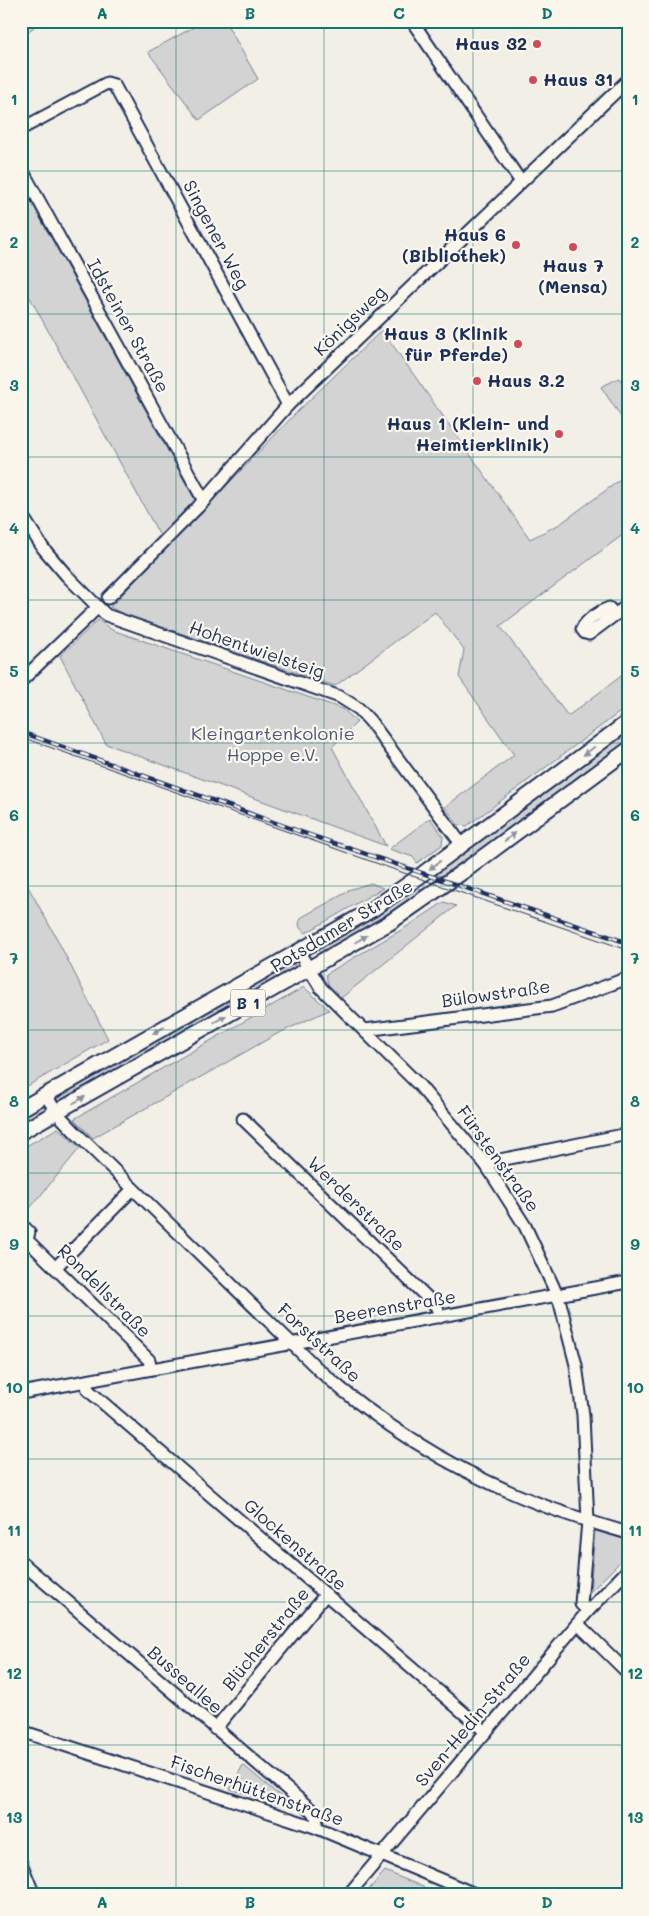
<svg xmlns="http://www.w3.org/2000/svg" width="649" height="1916" font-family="Mali,sans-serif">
<rect width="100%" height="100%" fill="#f2efe6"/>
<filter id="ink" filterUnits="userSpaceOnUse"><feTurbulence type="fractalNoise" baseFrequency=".02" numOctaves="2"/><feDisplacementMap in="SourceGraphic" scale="10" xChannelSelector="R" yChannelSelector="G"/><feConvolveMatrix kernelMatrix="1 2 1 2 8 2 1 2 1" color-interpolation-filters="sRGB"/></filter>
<g filter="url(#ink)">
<g fill="#d2d3d2" stroke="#768198">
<path d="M21 21H41L21 38Z"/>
<path d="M205 21H225L258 79 199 120 148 52Z"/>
<path d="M21 183 196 502 160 536 21 281Z"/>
<path d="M382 330 530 539 560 524 628 474V531L500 626 568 716 628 671V706L467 826 458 825 445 807 514 755 459 677 464 650 435 612 335 686 121 613 110 607 298 411Z"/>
<path d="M619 378 628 391V427L601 387Z"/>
<path d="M98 620 112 630 343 709 357 722 332 747 386 846 106 744 60 656Z"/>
<path d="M628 727V745L448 878 431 873Z"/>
<path d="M430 818 443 836 442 845 417 863 413 857 389 849Z"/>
<path d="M21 874 56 937 108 1039 24 1088 21 1082Z"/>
<path d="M371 883 383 888 306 933 300 928 299 923 302 917 347 892 348 890Z"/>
<path d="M413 886 429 892 322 957 316 946Z"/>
<path d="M444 902 456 906 341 998 328 984 326 974 408 926Z"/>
<path d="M292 961 297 969 60 1105 55 1096Z"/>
<path d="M304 987 329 1010 277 1034 93 1138 74 1119Z"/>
<path d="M43 1103 48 1111 21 1129V1114Z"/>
<path d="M58 1128 80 1148 21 1219V1149Z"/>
<path d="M595 1531 628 1540V1554L590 1592Z"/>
<path d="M243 1765 285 1800 282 1805 230 1789Z"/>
<path d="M385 1871 442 1895H364Z"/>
</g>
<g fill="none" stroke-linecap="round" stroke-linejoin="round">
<g stroke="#1b2f5e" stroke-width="15">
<g id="minor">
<path d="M412 21 521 182"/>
<path d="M21 129 107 83 114 85 288 405"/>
<path d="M21 168 204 501"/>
<path d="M21 514 43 548 67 576 106 615 340 697 359 709 370 721 462 845"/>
<path d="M108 598 198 507 288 405 628 80"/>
<path d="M615 615 609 608C600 611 586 620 582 629L585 633 589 634 628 605"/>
<path d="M21 681 97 608"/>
<path d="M298 951 321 988 419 1085 486 1165 525 1226 553 1286 560 1303 576 1365 583 1415 588 1521 581 1604 588 1611"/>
<path d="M365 1030 552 1006 628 978"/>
<path d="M46 1095 56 1112 75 1132 320 1371C384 1427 457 1472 537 1503 567 1515 597 1524 628 1533"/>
<path d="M243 1119 437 1307 440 1317"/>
<path d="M486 1165 490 1162 628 1134"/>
<path d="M21 1227 25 1228 29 1232 27 1240"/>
<path d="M27 1240 149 1360 151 1369"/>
<path d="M55 1268 133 1189"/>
<path d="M86 1381 88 1390 486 1732"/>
<path d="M21 1393 628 1282"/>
<path d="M21 1562 314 1812 317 1819 315 1827"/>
<path d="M578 1624 628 1673"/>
<path d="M215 1729 326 1594"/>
<path d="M21 1731 315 1827 477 1895"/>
<path d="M21 1863 34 1895"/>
<path d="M348 1895 588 1611 628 1570"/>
</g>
</g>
<g stroke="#1b2f5e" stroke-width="18">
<g id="major">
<path d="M21 1109 373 909 424 873 628 722"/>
<path d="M21 1132 389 923 471 866 628 750"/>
</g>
</g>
<use href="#minor" stroke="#fbf7ec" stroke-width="11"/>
<use href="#major" stroke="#fbf7ec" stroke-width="14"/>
<path stroke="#1b2f5e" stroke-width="1" d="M21 737 404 873 628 950"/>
<g stroke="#1b2f5e" stroke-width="4.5">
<path id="rail" d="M21 732 304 833 628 943"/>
</g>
<use href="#rail" stroke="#fbf7ec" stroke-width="2.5" stroke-dasharray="8" stroke-linecap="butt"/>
</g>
<defs><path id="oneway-solid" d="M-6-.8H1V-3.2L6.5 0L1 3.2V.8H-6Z" transform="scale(1.25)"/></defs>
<g fill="#8b93a5">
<use href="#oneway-solid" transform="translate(589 751) rotate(143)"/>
<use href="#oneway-solid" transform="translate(510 837) rotate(-37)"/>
<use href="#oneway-solid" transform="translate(435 865) rotate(143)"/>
<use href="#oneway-solid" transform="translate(361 939) rotate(-30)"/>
<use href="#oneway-solid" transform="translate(220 1019) rotate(-30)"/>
<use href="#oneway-solid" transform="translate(159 1030) rotate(150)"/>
<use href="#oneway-solid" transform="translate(79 1100) rotate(-30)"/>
</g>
</g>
<path fill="none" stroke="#0f766e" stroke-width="1" stroke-opacity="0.55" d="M176 21V1895M324 21V1895M473 21V1895M21 171H628M21 314H628M21 457H628M21 600H628M21 743H628M21 886H628M21 1030H628M21 1173H628M21 1316H628M21 1459H628M21 1602H628M21 1745H628"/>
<g fill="#d1495b" stroke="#fbf7ec" stroke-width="2">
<circle cx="537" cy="44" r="5"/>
<circle cx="533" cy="80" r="5"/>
<circle cx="516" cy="245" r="5"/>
<circle cx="573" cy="247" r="5"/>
<circle cx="518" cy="344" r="5"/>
<circle cx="477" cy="381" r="5"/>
<circle cx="559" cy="434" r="5"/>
</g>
<g text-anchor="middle" stroke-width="4.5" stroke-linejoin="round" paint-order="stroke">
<rect fill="#fbf7ec" stroke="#5e6b89" stroke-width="1" x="230.5" y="989.5" width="35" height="27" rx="4"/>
<g font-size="16" font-weight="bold" fill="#1b2f5e">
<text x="248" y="1009">B 1</text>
</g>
<g font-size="18" font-weight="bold" fill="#1b2f5e" stroke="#fbf7ec" text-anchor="end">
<text x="527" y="50">Haus 32</text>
<text x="543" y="86" text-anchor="start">Haus 31</text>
<text x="506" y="241">Haus 6<tspan x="506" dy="21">(Bibliothek)</tspan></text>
<text x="573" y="272" text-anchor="middle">Haus 7<tspan x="573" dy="21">(Mensa)</tspan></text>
<text x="508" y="340">Haus 3 (Klinik<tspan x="508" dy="21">für Pferde)</tspan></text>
<text x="487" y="387" text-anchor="start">Haus 3.2</text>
<text x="549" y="430">Haus 1 (Klein- und<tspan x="549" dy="21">Heimtierklinik)</tspan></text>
</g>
<g font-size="18" fill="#1b2f5e" stroke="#fbf7ec">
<text transform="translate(216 235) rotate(62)" y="6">Singener Weg</text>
<text transform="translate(350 321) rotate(-44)" y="6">Königsweg</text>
<text transform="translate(128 326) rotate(61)" y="6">Idsteiner Straße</text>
<text transform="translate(257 650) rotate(19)" y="6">Hohentwielsteig</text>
<text transform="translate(342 926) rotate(-31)" y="6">Potsdamer Straße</text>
<text transform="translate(496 994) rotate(-8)" y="6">Bülowstraße</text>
<text transform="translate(498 1159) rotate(54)" y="6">Fürstenstraße</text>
<text transform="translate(356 1204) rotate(44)" y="6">Werderstraße</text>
<text transform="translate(104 1291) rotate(45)" y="6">Rondellstraße</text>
<text transform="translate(395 1307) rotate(-10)" y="6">Beerenstraße</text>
<text transform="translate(319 1343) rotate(43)" y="6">Forststraße</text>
<text transform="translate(295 1545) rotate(41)" y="6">Glockenstraße</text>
<text transform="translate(266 1639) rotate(-51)" y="6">Blücherstraße</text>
<text transform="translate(185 1680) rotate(41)" y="6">Busseallee</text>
<text transform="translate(473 1720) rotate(-50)" y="6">Sven-Hedin-Straße</text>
<text transform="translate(257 1791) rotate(19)" y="6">Fischerhüttenstraße</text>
</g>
<g font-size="18" fill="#49587b" stroke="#fbf7ec">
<text x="273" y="740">Kleingartenkolonie<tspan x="273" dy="21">Hoppe e.V.</tspan></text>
</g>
</g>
<rect width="649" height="1916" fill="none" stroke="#fbf7ec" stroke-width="55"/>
<rect x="28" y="28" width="594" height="1860" fill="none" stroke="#0f766e" stroke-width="2"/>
<g font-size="16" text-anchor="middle" font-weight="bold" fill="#0f766e">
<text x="102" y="19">A</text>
<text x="250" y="19">B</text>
<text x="399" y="19">C</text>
<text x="547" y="19">D</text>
<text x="14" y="105">1</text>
<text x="635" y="105">1</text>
<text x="14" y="248">2</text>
<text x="635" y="248">2</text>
<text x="14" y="391">3</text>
<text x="635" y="391">3</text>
<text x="14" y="534">4</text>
<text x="635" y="534">4</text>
<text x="14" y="677">5</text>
<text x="635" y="677">5</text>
<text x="14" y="821">6</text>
<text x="635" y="821">6</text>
<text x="14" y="964">7</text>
<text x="635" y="964">7</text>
<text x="14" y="1107">8</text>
<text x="635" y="1107">8</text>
<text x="14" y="1250">9</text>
<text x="635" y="1250">9</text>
<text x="14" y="1393">10</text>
<text x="635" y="1393">10</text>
<text x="14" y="1536">11</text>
<text x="635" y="1536">11</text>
<text x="14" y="1679">12</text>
<text x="635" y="1679">12</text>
<text x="14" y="1823">13</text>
<text x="635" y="1823">13</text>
<text x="102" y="1908">A</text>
<text x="250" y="1908">B</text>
<text x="399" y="1908">C</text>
<text x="547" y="1908">D</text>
</g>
</svg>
